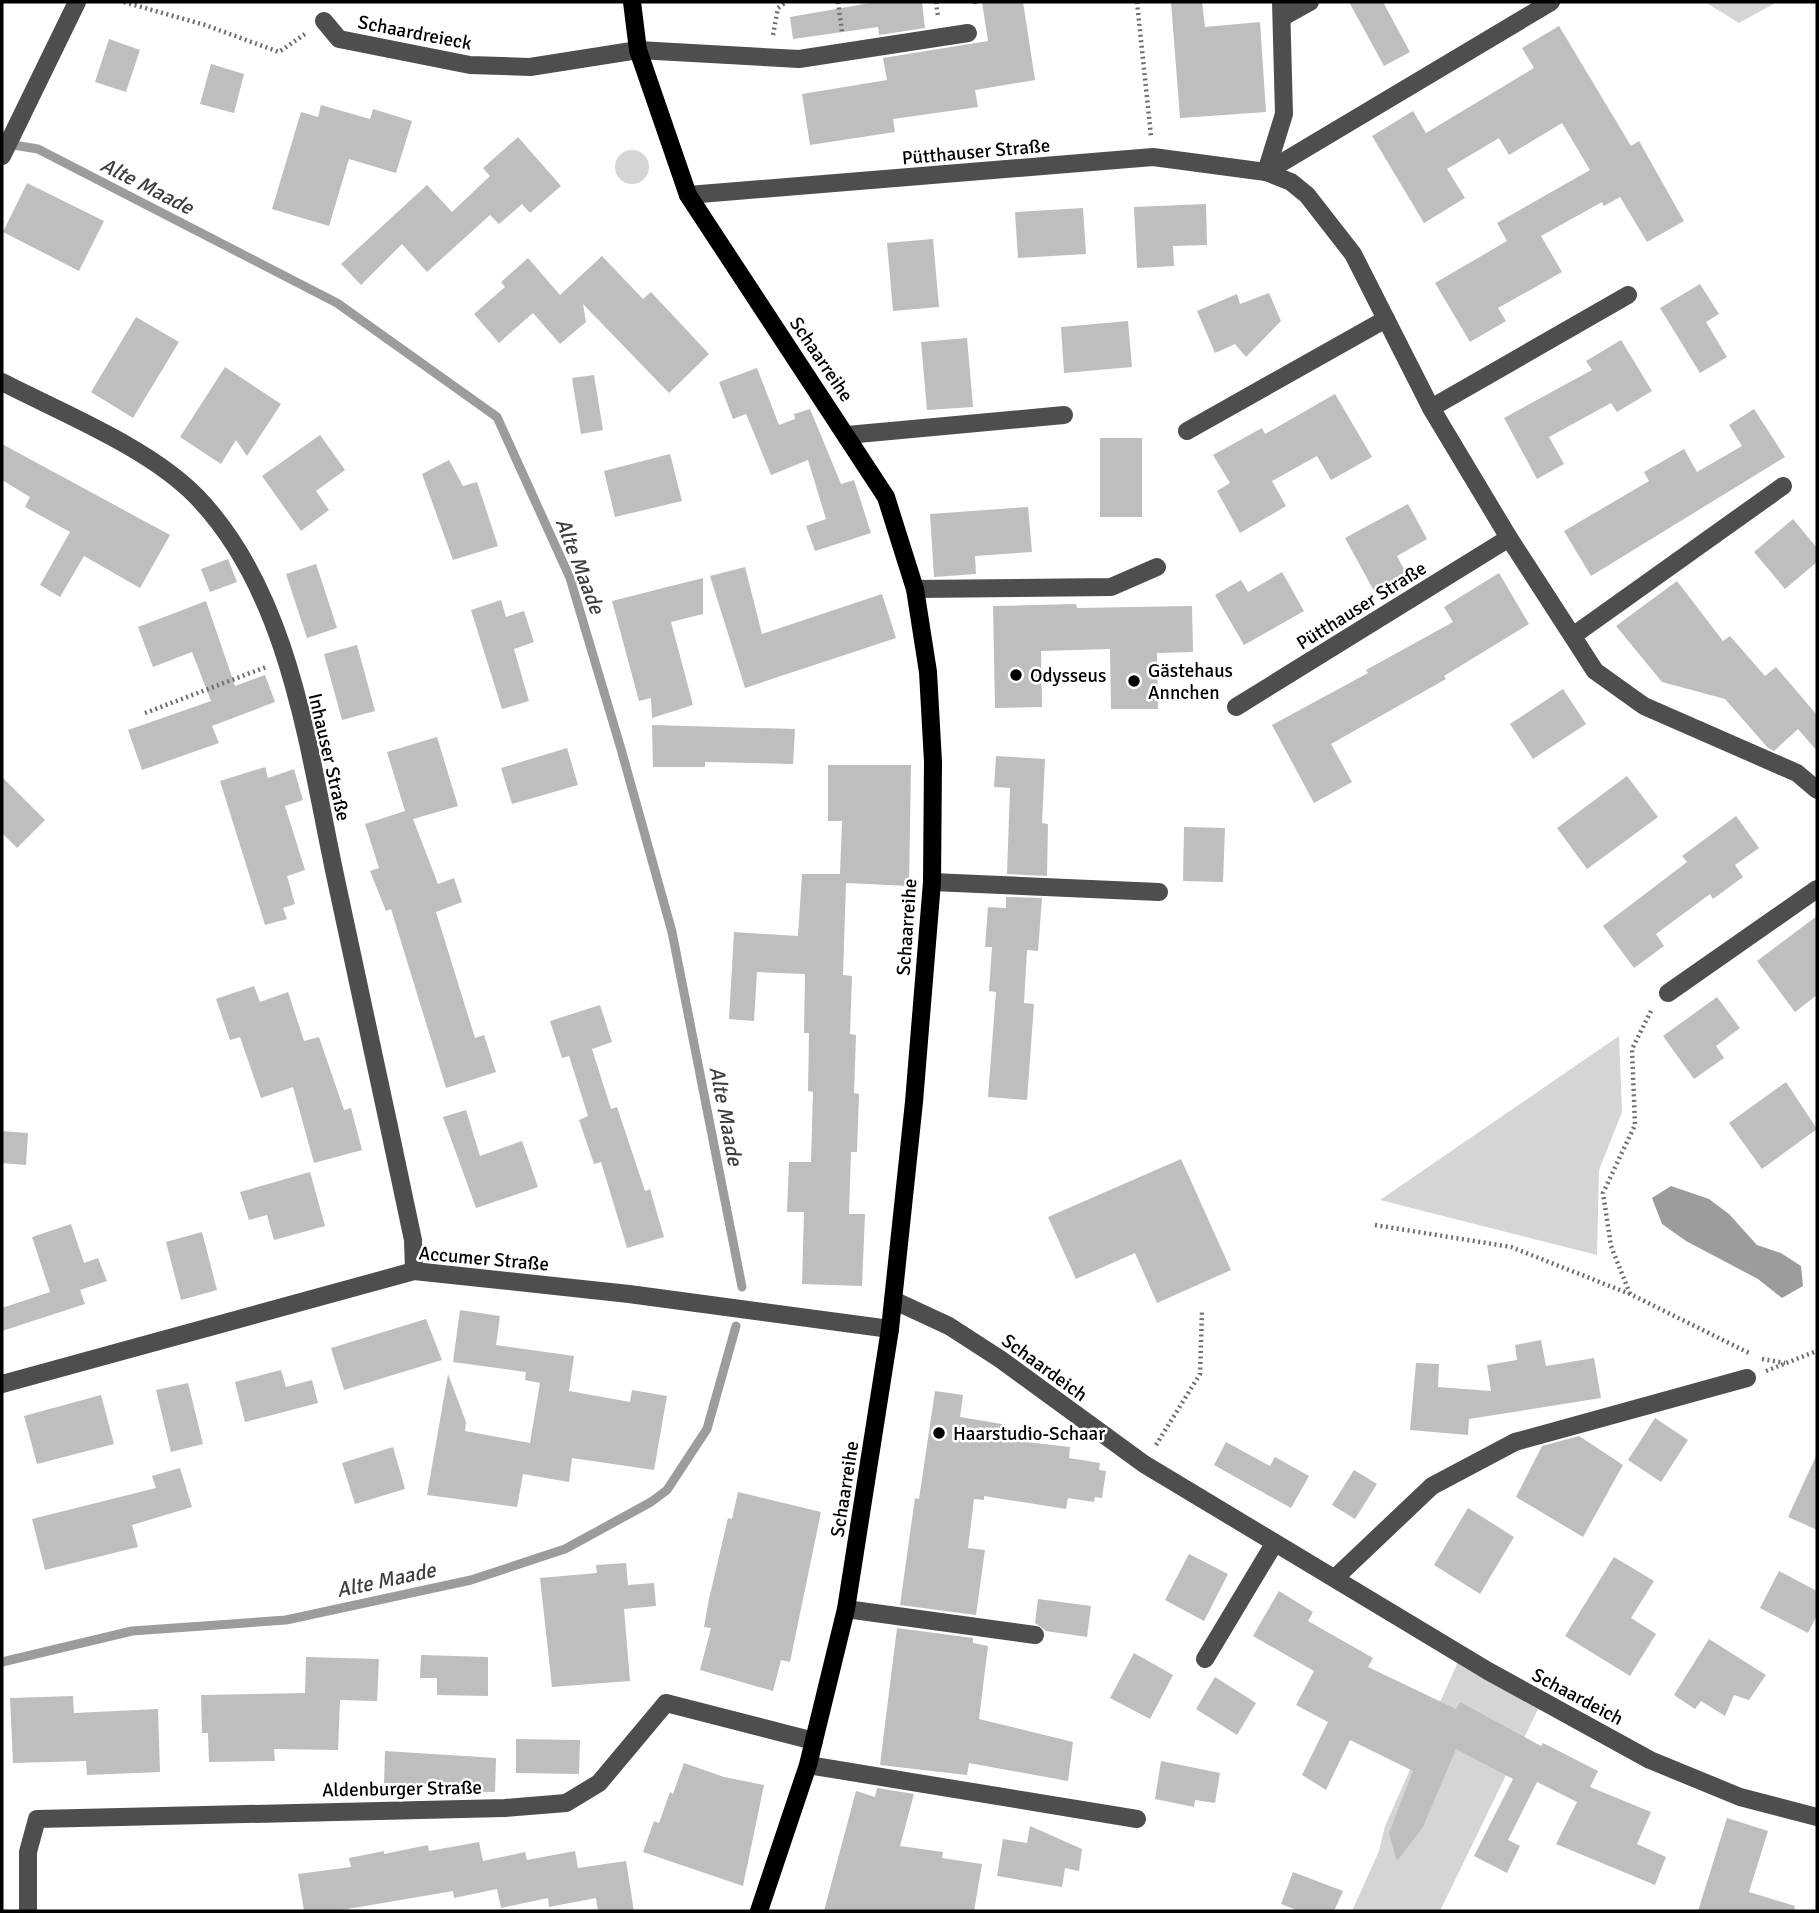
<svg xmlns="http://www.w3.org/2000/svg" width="1819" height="1913" font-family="Signika,sans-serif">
<rect width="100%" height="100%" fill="#fff"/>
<g fill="#d5d5d5">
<path d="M1705 2H1777L1739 23Z"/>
<circle cx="632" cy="167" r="17"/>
<path d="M1619 1036 1622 1112 1599 1170 1597 1255 1380 1200Z"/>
<path d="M1461 1655 1542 1701 1440 1911H1352L1379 1851 1385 1826Z"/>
</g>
<path fill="#9c9c9c" d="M1671 1186 1709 1199 1729 1214 1757 1245 1781 1253 1801 1266 1803 1286 1782 1298 1758 1279 1686 1241 1662 1224 1652 1198Z"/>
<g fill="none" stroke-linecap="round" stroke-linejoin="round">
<g stroke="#9c9c9c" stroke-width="9">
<path d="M7 144 38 149 337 303 497 417 570 578 621 749 672 932 742 1287"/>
<path d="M2 1662 132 1631 286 1620 471 1580 565 1549 651 1502 667 1490 707 1429 736 1326"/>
</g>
</g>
<g fill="#bebebe">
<path d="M876 2H922L925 28 879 35 878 27 793 39 790 17Z"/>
<path d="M982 2H1023L1035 80 975 90 978 107 893 119 895 132 810 145 802 94 887 80 883 58 988 41Z"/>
<path d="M1171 2H1202L1205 27 1260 22 1266 112 1180 118Z"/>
<path d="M1349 2H1383L1410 52 1384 66Z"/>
<path d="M1559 26 1631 146 1639 141 1684 221 1647 242 1620 197 1604 206 1602 202 1541 236 1562 272 1498 308 1506 321 1470 342 1435 283 1507 241 1497 223 1590 170 1562 123 1509 155 1499 138 1447 169 1465 198 1424 223 1372 136 1413 111 1426 133 1534 68 1522 48Z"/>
<path d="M109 39 140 50 126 92 95 82Z"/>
<path d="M211 64 244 74 234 113 200 104Z"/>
<path d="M321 105 370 119 373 109 412 121 396 173 349 159 329 226 272 209 301 112 318 117Z"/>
<path d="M518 137 561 186 530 213 522 204 499 224 490 215 427 272 402 244 361 285 341 264 427 185 452 212 490 176 483 168Z"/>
<path d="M27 183 104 221 79 271 3 232Z"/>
<path d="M1206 204 1207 245 1173 246 1174 266 1137 268 1134 207Z"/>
<path d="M1083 208 1086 254 1018 258 1015 212Z"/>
<path d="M933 239 939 307 893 311 887 243Z"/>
<path d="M602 256 643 299 651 292 709 354 669 393 583 304 586 322 560 344 533 313 499 343 474 314 505 287 501 282 528 258 560 295Z"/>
<path d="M1700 284 1719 314 1706 322 1727 357 1700 373 1660 308Z"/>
<path d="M1269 293 1281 321 1246 357 1235 344 1215 353 1197 311 1237 294 1240 304Z"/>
<path d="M136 317 179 342 133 418 91 392Z"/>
<path d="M1128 321 1132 367 1064 373 1061 327Z"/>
<path d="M967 338 973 407 927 410 921 342Z"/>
<path d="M1621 340 1652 391 1617 412 1611 403 1549 437 1564 464 1537 479 1504 418 1592 370 1586 361Z"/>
<path d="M225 367 281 404 247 456 236 440 221 464 180 437Z"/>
<path d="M757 368 779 425 795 419 794 414 810 409 841 484 854 480 871 533 815 551 806 526 826 519 808 460 771 475 746 414 733 419 719 382Z"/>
<path d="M594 375 603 430 581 434 572 378Z"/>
<path d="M1335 394 1372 457 1331 480 1317 456 1272 481 1286 506 1240 533 1217 491 1230 483 1213 455 1262 428 1265 434Z"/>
<path d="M1754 409 1785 457 1591 576 1564 531 1649 481 1644 472 1684 449 1697 472 1742 446 1729 425Z"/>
<path d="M320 435 345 470 316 491 329 510 301 531 262 476Z"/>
<rect x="1100" y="438" width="42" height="79"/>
<path d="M2 444 170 535 140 588 84 556 60 597 40 585 70 532 25 507 30 497 2 480Z"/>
<path d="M670 454 682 501 615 517 604 471Z"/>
<path d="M449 460 463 486 477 482 498 546 453 560 422 474Z"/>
<path d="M1408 504 1427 539 1397 556 1406 573 1374 591 1345 538Z"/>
<path d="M1028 507 1032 552 975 556 976 574 934 577 930 514Z"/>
<path d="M1793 519 1817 548V562L1785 589 1754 552Z"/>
<path d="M228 559 237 582 210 592 201 569Z"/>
<path d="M316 564 337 628 307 638 286 574Z"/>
<path d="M745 567 762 634 882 594 896 638 745 688 710 576Z"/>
<path d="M1282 572 1304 611 1244 645 1215 595 1241 580 1248 592Z"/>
<path d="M1499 573 1529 624 1444 676 1446 679 1331 744 1352 782 1314 803 1272 725 1368 673 1366 670 1453 622 1444 607Z"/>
<path d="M703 578V614L671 622 693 705 652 718 651 698 639 701 612 601Z"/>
<path d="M1677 581 1723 641 1730 636 1765 676 1776 667 1817 715V751L1798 729 1774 751 1768 748 1725 699 1662 682 1616 626Z"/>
<path d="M501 600 506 617 524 611 534 642 514 649 529 701 502 709 471 610Z"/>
<path d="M206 601 235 686 265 675 275 702 212 726 219 743 142 770 128 730 211 701 192 652 153 667 138 627Z"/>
<path d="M1076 604 1077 608 1192 606 1193 652 1157 653 1158 709H1111L1110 649 1041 651 1042 707 995 708 993 606Z"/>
<path d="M357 645 375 711 342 720 324 654Z"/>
<path d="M1563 689 1586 724 1533 759 1510 724Z"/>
<path d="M652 725 795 729 793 764 705 762V767H653Z"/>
<path d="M437 737 458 806 413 819 438 884 454 878 462 902 436 912 475 1038 484 1035 496 1072 446 1088 391 909 386 911 370 871 379 868 365 824 405 811 387 752Z"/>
<path d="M567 748 578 785 512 804 501 768Z"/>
<path d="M996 756 1045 759 1042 823 1048 824 1047 876 1007 874 1010 788 994 787Z"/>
<path d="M828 765H911L909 886 846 883 843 975 852 976 850 1034 856 1035 854 1093 859 1094 857 1152H851L849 1214H865L862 1286 802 1284 804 1212H787L789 1162H811L813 1092 808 1091 809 1033H804L805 974 757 972 754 1021 729 1019 734 932 798 936 802 874H840L842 821H828Z"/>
<path d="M265 767 268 778 294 769 303 800 285 806 305 870 287 876 295 904 283 908 287 919 265 925 220 781Z"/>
<path d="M1627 776 1658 817 1587 869 1557 828Z"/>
<path d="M2 777 45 820 17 848 2 833Z"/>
<path d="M1736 816 1759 848 1735 865 1743 877 1713 899 1710 894 1656 934 1664 946 1634 968 1603 926 1687 862 1682 856Z"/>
<path d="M1184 827 1225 828 1223 882 1183 881Z"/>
<path d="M1006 897 1042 898 1038 951 1027 950 1024 1003 1034 1004 1027 1100 988 1097 996 992 989 991 992 947H985L988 907 1006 908Z"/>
<path d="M1817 916V995L1795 1012 1757 961Z"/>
<path d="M254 986 260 1002 288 992 304 1041 319 1037 344 1110 351 1108 362 1150 314 1163 293 1087 261 1098 240 1037 230 1040 216 999Z"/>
<path d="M1717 997 1740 1028 1716 1046 1724 1058 1694 1079 1663 1036Z"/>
<path d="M600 1005 612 1042 592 1049 611 1109 617 1107 645 1191 650 1189 664 1237 627 1248 601 1162 594 1164 579 1120 588 1116 569 1056 562 1058 550 1021Z"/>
<path d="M1786 1082 1817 1129 1762 1169 1729 1123Z"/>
<path d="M466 1110 480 1156 522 1141 538 1187 476 1208 443 1117Z"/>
<path d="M2 1131 28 1133 26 1165 2 1163Z"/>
<path d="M1181 1159 1231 1270 1157 1303 1135 1253 1076 1279 1048 1217Z"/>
<path d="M310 1172 325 1226 274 1240 267 1215 249 1220 240 1192Z"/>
<path d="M71 1224 84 1263 98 1258 107 1281 80 1290 85 1304 2 1331V1308L50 1292 32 1237Z"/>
<path d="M202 1232 217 1290 181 1300 166 1242Z"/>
<path d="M460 1310 500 1316 496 1345 574 1356 569 1391 630 1402 632 1390 667 1396 654 1470 572 1458 569 1482 523 1474 517 1507 427 1495 448 1374 466 1422 465 1431 530 1443 540 1383 525 1380 526 1372 453 1362Z"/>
<path d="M426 1319 442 1360 344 1390 331 1348Z"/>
<path d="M1541 1340 1546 1366 1594 1358 1601 1398 1469 1419 1468 1435 1410 1430 1416 1363 1439 1364 1438 1387 1491 1391 1487 1365 1517 1360 1515 1345Z"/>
<path d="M281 1370 286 1387 312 1380 318 1403 245 1422 235 1382Z"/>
<path d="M188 1383 203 1444 171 1452 156 1390Z"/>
<path d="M935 1391 963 1395 960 1417 1002 1424 1000 1439 1070 1447 1069 1458 1100 1463 1099 1470 1106 1471 1102 1498 1095 1497 1094 1502 1068 1498 1066 1509 984 1496V1500L974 1499 968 1548 985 1550 976 1615 900 1605 915 1498 919 1499Z"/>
<path d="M101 1395 114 1444 37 1464 24 1416Z"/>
<path d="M1655 1418 1688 1440 1661 1482 1628 1460Z"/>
<path d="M1579 1436 1623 1465 1583 1537 1516 1497 1542 1446Z"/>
<path d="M1226 1442 1270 1466 1275 1457 1309 1476 1291 1508 1214 1465Z"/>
<path d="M393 1447 405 1489 355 1504 342 1463Z"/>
<path d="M1817 1454V1530L1788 1517Z"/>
<path d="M180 1468 192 1507 132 1525 138 1547 45 1570 32 1519 156 1488 152 1476Z"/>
<path d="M1354 1470 1377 1484 1355 1519 1332 1505Z"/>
<path d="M738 1492 821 1512 790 1662 781 1660 773 1691 700 1670 711 1628 704 1627 709 1599 728 1518 732 1519Z"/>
<path d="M1468 1508 1514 1537 1480 1594 1434 1565Z"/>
<path d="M1189 1554 1228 1574 1204 1621 1165 1600Z"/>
<path d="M1614 1557 1654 1581 1631 1618 1656 1634 1630 1676 1565 1636Z"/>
<path d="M626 1563 628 1585 654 1583 656 1606 624 1609 630 1681 552 1687 540 1578 597 1573 596 1565Z"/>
<path d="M1779 1571 1817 1591V1615L1808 1633 1760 1608Z"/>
<path d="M1279 1591 1313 1612 1308 1621 1373 1658 1368 1667 1456 1709 1460 1702 1541 1746 1543 1743 1598 1771 1590 1787 1651 1812 1637 1844 1666 1857 1655 1885 1556 1844 1577 1802 1537 1782 1508 1840 1520 1846 1507 1873 1474 1856 1513 1779 1456 1749 1423 1827 1397 1861 1389 1833 1413 1771 1350 1740 1326 1790 1302 1775 1328 1722 1296 1705 1314 1671 1253 1636Z"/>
<path d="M1038 1599 1091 1606 1087 1637 1046 1631 1035 1623Z"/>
<path d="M897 1628 973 1638V1643L988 1646 979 1719 1073 1742 1068 1781 969 1763 967 1775 880 1765Z"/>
<path d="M1709 1639 1766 1675 1749 1700 1734 1695 1725 1716 1701 1701 1695 1709 1674 1695Z"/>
<path d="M1134 1653 1173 1675 1150 1719 1110 1698Z"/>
<path d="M421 1655 488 1657V1696L437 1695V1678H420Z"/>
<path d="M306 1657 379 1659 377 1701 340 1700 338 1750 274 1749 275 1761 209 1762 208 1733H202L201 1695 305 1693Z"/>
<path d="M1215 1677 1256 1703 1237 1735 1196 1709Z"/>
<path d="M73 1696 74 1713 158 1709 160 1772 87 1775 86 1761 13 1763 10 1698Z"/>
<path d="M516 1739 580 1740 579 1774 516 1773Z"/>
<path d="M385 1751 496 1758 495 1792 448 1791V1785L384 1783Z"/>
<path d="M1161 1761 1220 1773 1215 1803 1195 1800 1194 1807 1155 1799Z"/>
<path d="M684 1763 724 1777 764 1785 743 1886 643 1852 654 1821 659 1823 670 1792 673 1794Z"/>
<path d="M877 1788 914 1794 900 1846 943 1852 942 1858 982 1864 974 1911H824L856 1791 875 1797Z"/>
<path d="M1727 1818 1768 1831 1749 1892 1795 1906 1794 1911H1698Z"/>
<path d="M1030 1826 1082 1849 1079 1871 1065 1868 1062 1887 997 1876 1003 1839 1027 1843Z"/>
<path d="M479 1842 483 1861 525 1852 527 1860 575 1851 578 1868 626 1861 634 1911H598L596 1898 549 1907 548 1898 501 1908 497 1889 454 1898 453 1891 336 1911H304L298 1874 351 1867 349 1858 384 1851V1854L428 1845 429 1851Z"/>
<path d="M1293 1872 1343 1891 1334 1911H1299L1281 1904Z"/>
</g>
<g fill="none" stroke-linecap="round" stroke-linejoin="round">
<g stroke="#707070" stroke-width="4.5" stroke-dasharray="2 3.5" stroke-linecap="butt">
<path d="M124 2 205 25 279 52 305 34"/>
<path d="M838 2 842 32"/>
<path d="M936 2 938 16"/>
<path d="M975 2V5"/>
<path d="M1137 2 1151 136"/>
<path d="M773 35 778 8 786 2"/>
<path d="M145 713 266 667"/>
<path d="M1375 1225 1511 1247 1630 1294 1751 1354"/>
<path d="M1630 1294 1611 1246 1603 1193 1635 1125 1632 1049 1652 1009"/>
<path d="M1762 1359 1785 1363"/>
<path d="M1766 1371 1817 1351"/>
<path d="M1156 1445 1200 1374 1202 1312"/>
</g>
<g stroke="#4e4e4e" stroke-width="18">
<path d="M1283 17 1310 2"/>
<path d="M324 21 339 39 470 65 530 67 638 50 799 59 968 33"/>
<path d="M2 156 77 2"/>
<path d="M1266 172 1551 2"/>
<path d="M1266 172 1284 114 1281 2"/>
<path d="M688 195 1153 157 1266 172 1291 182 1307 195 1353 254 1431 408 1509 538 1595 671 1644 706 1797 773 1817 790"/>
<path d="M2 382C62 413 150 448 197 497 293 597 309 758 338 889 364 1006 388 1123 413 1240L414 1271"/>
<path d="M1431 408 1628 295"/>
<path d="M1187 431 1386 319"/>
<path d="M847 435 1064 415"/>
<path d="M915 589 1111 587 1157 567"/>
<path d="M1574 635 1783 486"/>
<path d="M1236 707 1509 538"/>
<path d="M932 882 1159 892"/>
<path d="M1668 993 1817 889"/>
<path d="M893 1300 949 1326 1000 1359 1144 1464 1488 1671 1650 1760 1740 1797 1817 1817"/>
<path d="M2 1384 414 1271 629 1294 890 1329"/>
<path d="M1335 1578 1432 1486 1515 1442 1747 1378"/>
<path d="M846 1609 1035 1635"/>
<path d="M1205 1659 1274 1544"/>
<path d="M808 1765 1137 1819"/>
<path d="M28 1911V1852L37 1819 505 1808 566 1803 599 1783 666 1703 814 1741"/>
</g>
<path stroke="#000" stroke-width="18" d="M632 2 638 50 688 195 886 497 915 589 928 672 933 762 932 882 914 1102 890 1329 846 1609 808 1765 759 1911"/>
</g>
<g fill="#000" stroke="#fff" stroke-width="2.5">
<circle cx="1016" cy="675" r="7"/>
<circle cx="1134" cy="681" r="7"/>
<circle cx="939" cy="1433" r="7"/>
</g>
<g text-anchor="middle" stroke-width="5" stroke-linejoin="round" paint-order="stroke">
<g font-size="19" fill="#000" stroke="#fff">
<text transform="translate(415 32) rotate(11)" y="7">Schaardreieck</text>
<text transform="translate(976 151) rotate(-5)" y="7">Pütthauser Straße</text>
<text transform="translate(822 359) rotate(56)" y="7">Schaarreihe</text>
<text transform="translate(1361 605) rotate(-32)" y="7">Pütthauser Straße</text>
<text transform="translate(330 757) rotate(77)" y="7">Inhauser Straße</text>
<text transform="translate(906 927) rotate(-86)" y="7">Schaarreihe</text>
<text transform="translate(484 1258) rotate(5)" y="7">Accumer Straße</text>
<text transform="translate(1045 1367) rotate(36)" y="7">Schaardeich</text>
<text transform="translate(844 1489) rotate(-81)" y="7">Schaarreihe</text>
<text transform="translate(1578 1696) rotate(28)" y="7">Schaardeich</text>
<text transform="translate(402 1788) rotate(-1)" y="7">Aldenburger Straße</text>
</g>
<g font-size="19" fill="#000" stroke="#fff" text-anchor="start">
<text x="1148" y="677">Gästehaus<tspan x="1148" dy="22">Annchen</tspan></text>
<text x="1030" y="682">Odysseus</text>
<text x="953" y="1440">Haarstudio-Schaar</text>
</g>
<g font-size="21" font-style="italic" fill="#3d3d3d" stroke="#fff">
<text transform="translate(147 186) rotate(27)" y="7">Alte Maade</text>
<text transform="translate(580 566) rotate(69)" y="7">Alte Maade</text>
<text transform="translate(726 1116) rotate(79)" y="7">Alte Maade</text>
<text transform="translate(386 1580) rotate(-12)" y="7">Alte Maade</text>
</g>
</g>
<rect width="1819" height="1913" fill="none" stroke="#000000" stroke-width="7"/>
</svg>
